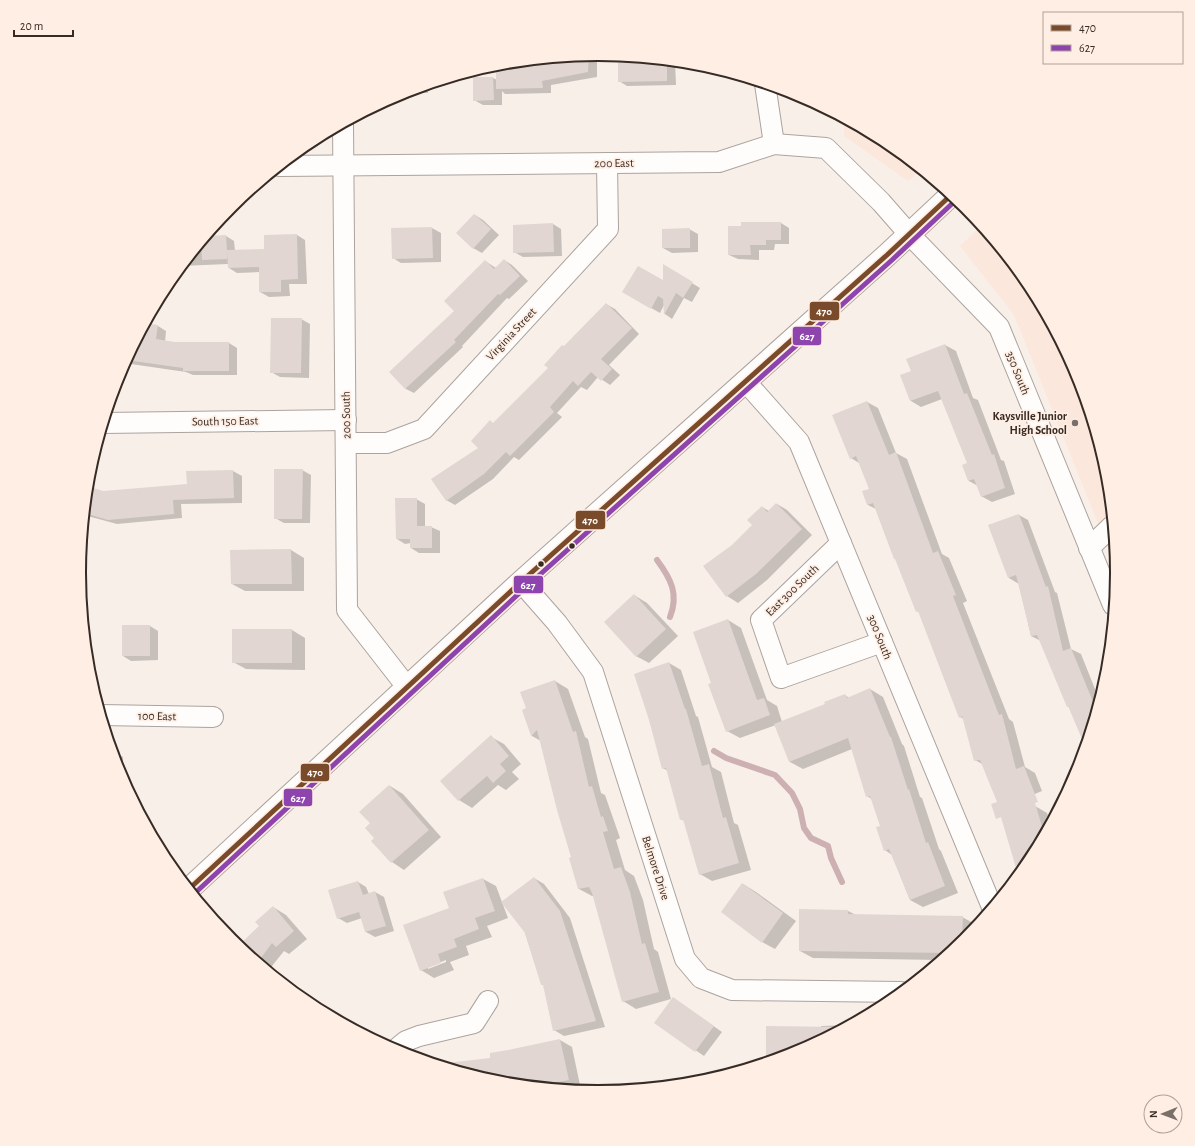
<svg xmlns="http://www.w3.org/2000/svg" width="1195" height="1146" font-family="'Alegreya Sans',sans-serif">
<rect width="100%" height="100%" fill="#f9efe9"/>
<g fill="#fbe7db">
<path d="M844 119 886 142 921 170 908 181 844 136Z"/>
<path d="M981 226 1029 285 1077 375 1107 472 1116 568 1014 315 960 246Z"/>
</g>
<g fill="#0003" fill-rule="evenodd">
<path d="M597 54V77L551 85V93L505 94 502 91V105H483L474 100 493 78 497 80V64Z"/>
<path d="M619 56 675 62 676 85 627 86 619 81Z"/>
<path d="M428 85V93H401Z"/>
<path d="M475 215 483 220 499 235 482 253 473 248Z"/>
<path d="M781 223 789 228V244H775L774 250H759V260L738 259 729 255 742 227Z"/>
<path d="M553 224 561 229 562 256 523 257 514 252Z"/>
<path d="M432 228 441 233V262L401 263 393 258 392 229Z"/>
<path d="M689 229 698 234V252L672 253 663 248Z"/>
<path d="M297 235 305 240 307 284H289L290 296 269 297 260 292V272L237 273 229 268 228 264 181 266 205 237 226 236 234 241 235 251 265 250Z"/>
<path d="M504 260 512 265 528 281 509 299 507 298 462 346 463 347 414 393 406 389 390 372 456 311 485 261 496 268Z"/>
<path d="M664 266 700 288 692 302 684 298 672 319 665 314 664 305 660 313 623 292 664 282Z"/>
<path d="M606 304 615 309 639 334 609 365 620 375 610 385 598 377 587 390 581 387 557 413 562 417 519 460 514 457 493 479 455 505 446 500 494 423 549 368 564 347Z"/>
<path d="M301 319 310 324 309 378 280 377 271 372Z"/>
<path d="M145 324 158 326 166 331 165 342 175 343H229L237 348V375H193L186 372 124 363Z"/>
<path d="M945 345 956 351 973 398 978 400 1001 460 1004 461 1015 494 992 502 981 496 978 486 969 481 964 465 968 464 942 399 921 407 911 401 912 371Z"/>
<path d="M867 402 878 408 896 453 907 459 942 554 949 558 967 601 963 603 1009 719 1013 722 1025 767 1035 773 1042 791 1008 805 984 765 975 760 964 719 960 717 919 612 917 611 876 509 868 505 863 492 870 489 859 463 851 458Z"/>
<path d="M302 470 311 475 310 523H284L275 518Z"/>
<path d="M233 471 242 476V503L181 504 182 518 117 524 84 515 87 488 103 492 188 485 187 472Z"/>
<path d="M416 499 425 504V527H431L440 531V553H419L411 548V543L405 544 397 539Z"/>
<path d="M777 504 787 510 812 535 767 580 738 603 727 596 732 546 753 525 762 507 769 511Z"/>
<path d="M1019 515 1028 520 1055 592 1057 593 1071 649 1081 654 1099 699 1085 745 1069 707 1067 706 1041 641 1031 636 1019 584 1009 578Z"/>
<path d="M291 550 304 558V591H245L232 584 231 551Z"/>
<path d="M634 595 647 603 678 636 649 663 636 656Z"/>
<path d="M728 620 741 628 767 700 777 706 782 722 827 704 845 695 849 698 870 689 883 697 902 744 904 746 920 797 922 798 939 849 941 851 958 893 923 907 910 900 892 855 885 850 882 826 873 800 867 796 852 749 803 769 790 762 776 725 740 738 727 731 712 683Z"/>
<path d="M150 626 158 631V660L131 661 123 656Z"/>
<path d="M233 630H292L305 638V670L246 669 233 662Z"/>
<path d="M669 663 681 670 696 716 698 717 712 767 721 772 734 823 738 825 751 870 712 881 700 874 685 821 681 819 668 771 663 768Z"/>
<path d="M555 681 568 689 585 737 588 739 601 793 605 795 620 838 616 840 625 870 634 876 643 900 654 949 658 952 671 999 636 1009 623 1001 594 896H592L579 889 572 858 541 741 532 736 523 710 527 709Z"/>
<path d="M491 737 504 744 521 764 512 772 519 779 506 790 498 785 472 808 459 800 442 781Z"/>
<path d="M112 751 123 757V781L118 771Z"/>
<path d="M390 786 403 794 441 837 404 870 392 862 376 838 371 824Z"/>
<path d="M1035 806 1047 813 1050 822 1029 862Z"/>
<path d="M534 878 544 884 570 918 605 1027 564 1036 554 1030 544 985H542L525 933Z"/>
<path d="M483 879 496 886 508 918 487 926 492 937 466 946 469 955 450 962 454 970 434 978 421 970 450 908ZM446 960V962L428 969V967Z"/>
<path d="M358 882 366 887 369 894 375 892 384 897 394 931 375 937 366 932 362 918 347 923 338 918Z"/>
<path d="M743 884 756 892 796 921 775 949 762 942Z"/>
<path d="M273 907 286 915 307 939 289 954 284 951 268 971 239 947 260 926Z"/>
<path d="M848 911 856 915 962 917 975 924V927L964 940 940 960 813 958 800 951Z"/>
<path d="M673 998 722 1032 704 1056 656 1023Z"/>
<path d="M847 1025 796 1053 821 1027V1026Z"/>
<path d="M560 1040 572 1047 581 1090 496 1082 440 1065 491 1059Z"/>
</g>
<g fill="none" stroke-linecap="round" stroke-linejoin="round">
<g stroke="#ccb0b2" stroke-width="6">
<path d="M657 560C671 579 679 594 670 617"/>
<path d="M714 751 726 758 775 775 792 793 800 809 804 828 811 838 828 846 831 858 842 882"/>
</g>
</g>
<g fill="#e1d6d2">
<path d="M589 55 588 72 542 81 543 88 496 89V64Z"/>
<path d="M618 56 667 61V81L618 82Z"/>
<path d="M473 77H493L494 100 473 101Z"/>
<path d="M474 214 491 229 473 249 456 233Z"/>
<path d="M741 222H781V240H766V245H750L751 255H728V226H741Z"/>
<path d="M553 223 554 252 513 253V225Z"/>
<path d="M432 227 433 258 392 259 391 228Z"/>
<path d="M690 228V248H662V229Z"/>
<path d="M297 234 298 279 281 280V292H259V267L228 268 227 251V259L202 260 201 241 206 236 226 235 227 250 264 249V235Z"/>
<path d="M504 259 520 276 500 295 498 294 454 340 456 342 405 389 389 372 454 311 444 301 485 260 494 269Z"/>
<path d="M663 264 693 282 683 298 676 293 664 315 663 299 658 296 651 309 622 292 638 266 663 280Z"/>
<path d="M606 303 632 328 601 359 612 369 601 381 591 372 578 386 573 381 550 407 554 412 510 456 506 452 484 474 446 501 431 479 478 448 471 441 490 420 493 423 548 368 544 365 562 345 564 346Z"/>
<path d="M271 318H302L301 373H270Z"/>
<path d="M145 323 158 325 156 339 175 342H229V371H183V368L126 360Z"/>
<path d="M945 344 964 394 967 393 992 455 994 454 1005 488 981 497 974 479 968 481 962 465 967 463 938 391 910 401 900 375 911 371 906 359Z"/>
<path d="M867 401 889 455 896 452 933 553 938 551 956 595 953 596 999 715 1002 714 1016 769 1024 766 1038 802 1035 803 1044 833 1029 862 1018 875 1001 817 996 819 991 804 997 802 980 760 974 761 962 716 959 718 918 611 916 612 895 559H894L873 503 867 505 862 491 869 489 856 456 850 459 832 415Z"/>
<path d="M274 469H303L302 519H274Z"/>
<path d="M233 470 234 498 173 500 174 514 108 520 84 513 87 486 103 491 187 484 186 471Z"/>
<path d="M395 498H417V526H432V548H410V539H396Z"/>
<path d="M776 503 802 529 756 574 726 597 703 566 732 545 752 525 747 520 762 506 767 512Z"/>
<path d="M1019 514 1046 587 1048 586 1063 651 1071 648 1096 709 1085 746 1068 706 1067 707 1037 635 1031 636 1016 575 1008 578 988 525Z"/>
<path d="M291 549 292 584H231L230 550Z"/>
<path d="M634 594 666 629 636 657 604 622Z"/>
<path d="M728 619 757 700 764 698 770 715 726 732 708 684 711 683 693 632Z"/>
<rect x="122" y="625" width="28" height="31"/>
<rect x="232" y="629" width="60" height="34"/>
<path d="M669 662 685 709H686L702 766 709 764 723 818 726 817 739 863 699 875 683 819 680 820 666 768 662 769 649 720 634 674Z"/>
<path d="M555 680 573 732 576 731 589 787 592 786 601 817 603 816 608 831 603 832 614 869 621 867 630 892 642 944 645 943 659 992 622 1002 592 893 589 887 578 889 569 858 571 857 557 810 537 730 531 736 522 710 526 708 520 692Z"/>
<path d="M870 688 890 737H891L908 790 909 789 926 843 928 842 945 886 910 900 889 849 884 851 876 827 880 826 870 796 866 797 848 738 789 762 774 724 825 704 824 702 845 694 847 698Z"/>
<path d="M491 735 509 756 500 764 506 771 493 783 487 776 458 801 440 781Z"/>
<path d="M389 785 429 830 391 863 371 841 374 838 365 828 370 823 359 812Z"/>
<path d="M534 877 560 911 596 1021 553 1031 543 985H541L525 933 501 902Z"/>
<path d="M483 878 495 911 475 918 479 929 454 939 457 947 438 954 441 963 420 971 403 925 449 908 443 892Z"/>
<path d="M358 881 363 895 375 891 386 926 365 932 359 912 337 919 328 890Z"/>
<path d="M742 883 783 913 762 943 721 912Z"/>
<path d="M273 906 294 931 276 947 272 943 258 962 238 946 259 926 255 922Z"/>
<path d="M799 909 848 910V914L963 916 962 942 949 953 799 951Z"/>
<path d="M673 997 714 1026 695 1052 654 1023Z"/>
<path d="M766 1026 845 1027 796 1053 766 1062Z"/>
<path d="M560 1039 569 1080 538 1086 496 1082 438 1064 490 1058V1053L508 1050Z"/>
</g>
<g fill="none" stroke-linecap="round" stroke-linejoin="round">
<g stroke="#aca39e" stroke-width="22">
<g id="minor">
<path d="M765 84 774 144"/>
<path d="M343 123 347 610 407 687"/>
<path d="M279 166 719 162 774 144 826 148 881 202 909 234 999 327 1113 605"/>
<path d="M745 381 799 442 992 907"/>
<path d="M103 423 346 420"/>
<path d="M346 443H387L424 429 608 229 607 163"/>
<path d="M841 543 761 620 781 678 882 642"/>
<path d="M1089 548 1112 526"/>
<path d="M521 582 557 623 593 672 685 959 701 978 732 990 901 992"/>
<path d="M101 715 213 717"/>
<path d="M395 1050 406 1041 419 1036 474 1023 488 1001"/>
</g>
</g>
<g stroke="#aca39e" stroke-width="24">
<path id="secondary" d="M189 889 521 582 887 255 951 195"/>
</g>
<use href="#minor" stroke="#fefdfc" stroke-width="20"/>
<use href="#secondary" stroke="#fefdfc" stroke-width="22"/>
<g stroke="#ffeee3" stroke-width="8">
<path id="bus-1" d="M189 889 521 582 887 255 951 195"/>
</g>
<g stroke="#ffeee3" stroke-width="8">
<path id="bus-2" d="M194 894 526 587 892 260 956 200"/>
</g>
<use href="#bus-1" stroke="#7a4b2a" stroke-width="5"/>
<use href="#bus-2" stroke="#8e44ad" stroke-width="5"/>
</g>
<circle fill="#7a706a" stroke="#ffeee3" stroke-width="1.5" cx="1075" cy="423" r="4"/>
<g fill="#362b25" stroke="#ffeee3" stroke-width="1.5">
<circle cx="572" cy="546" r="3.5"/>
<circle cx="541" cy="564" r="3.5"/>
</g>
<g text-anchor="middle" stroke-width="3.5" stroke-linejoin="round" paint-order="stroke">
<g font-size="12" fill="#362b25" stroke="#ffeee3">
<text transform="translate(614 163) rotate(-1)" y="4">200 East</text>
<text transform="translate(511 334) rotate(-47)" y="4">Virginia Street</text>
<text transform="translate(1018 373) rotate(68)" y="4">350 South</text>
<text transform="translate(346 415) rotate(-91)" y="4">200 South</text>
<text transform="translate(225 421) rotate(-1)" y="4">South 150 East</text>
<text transform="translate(792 590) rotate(-44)" y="4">East 300 South</text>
<text transform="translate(880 637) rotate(68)" y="4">300 South</text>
<text transform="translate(157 716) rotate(1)" y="4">100 East</text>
<text transform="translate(656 868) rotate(72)" y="4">Belmore Drive</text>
</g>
<g font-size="12" font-weight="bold" fill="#362b25" stroke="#ffeee3" text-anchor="end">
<text x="1067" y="420">Kaysville Junior<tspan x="1067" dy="14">High School</tspan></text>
</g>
</g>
<path d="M0 0H1195V1146H0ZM86 573a512 512 0 1 1 1024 0a512 512 0 1 1-1024 0Z" fill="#ffeee3" fill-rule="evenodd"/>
<path fill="none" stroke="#362b25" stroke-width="2" d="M86 573a512 512 0 1 1 1024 0a512 512 0 1 1-1024 0Z"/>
<g stroke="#ffeee3" stroke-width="1.5">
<rect x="809" y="301" width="31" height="20" rx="4" fill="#7a4b2a"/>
<rect x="792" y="326" width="30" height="20" rx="4" fill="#8e44ad"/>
<rect x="575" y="510" width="31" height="20" rx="4" fill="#7a4b2a"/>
<rect x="513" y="575" width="31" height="19" rx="4" fill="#8e44ad"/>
<rect x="300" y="763" width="30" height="19" rx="4" fill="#7a4b2a"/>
<rect x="283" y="788" width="30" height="19" rx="4" fill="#8e44ad"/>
</g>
<g font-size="11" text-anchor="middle" font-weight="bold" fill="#fff">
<text x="824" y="315">470</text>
<text x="807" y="340">627</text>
<text x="590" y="524">470</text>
<text x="528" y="589">627</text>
<text x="315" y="776">470</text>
<text x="298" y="802">627</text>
</g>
<rect x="1043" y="12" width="140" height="52" fill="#ffeee3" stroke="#afa097"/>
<rect x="1051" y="25" width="20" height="6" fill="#7a4b2a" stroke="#afa097"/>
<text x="1079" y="32" font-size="12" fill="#362b25">470</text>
<rect x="1051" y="45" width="20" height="6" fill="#8e44ad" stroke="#afa097"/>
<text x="1079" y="52" font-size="12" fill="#362b25">627</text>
<g transform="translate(1163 1114) rotate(269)"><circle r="19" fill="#ffeee3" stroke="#afa097"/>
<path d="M0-3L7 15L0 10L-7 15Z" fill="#7a706a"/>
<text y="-6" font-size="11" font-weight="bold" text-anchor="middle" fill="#362b25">N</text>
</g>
<path d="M14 30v6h59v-6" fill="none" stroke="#362b25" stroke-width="2"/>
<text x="20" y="30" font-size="12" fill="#362b25" stroke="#ffeee3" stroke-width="3" paint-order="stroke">20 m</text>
</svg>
